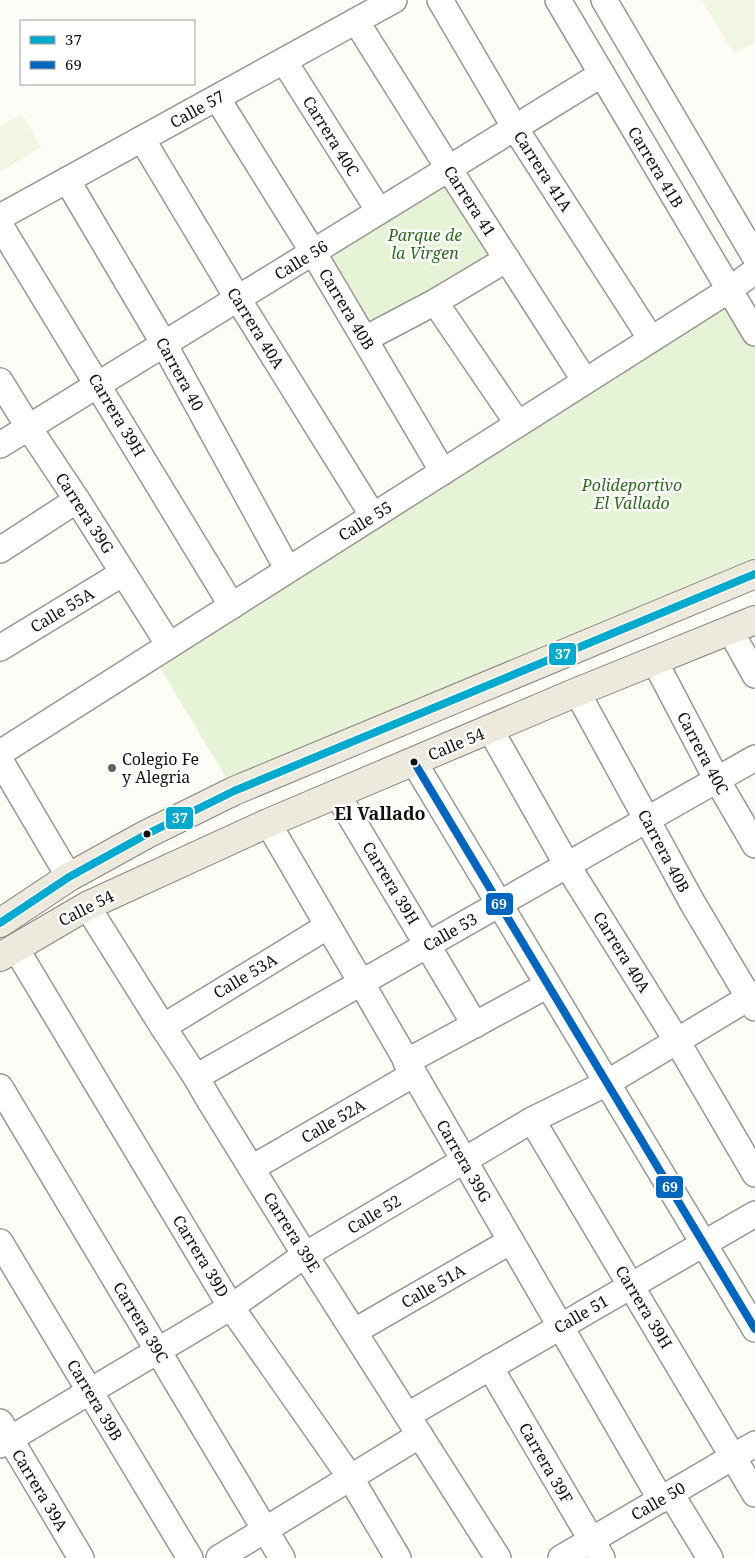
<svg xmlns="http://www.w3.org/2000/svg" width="755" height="1558" font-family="'Noto Serif',serif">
<rect width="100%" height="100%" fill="#fdfcf7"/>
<g fill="#e7f3d7">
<path d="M449 169 507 259 365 339 313 252Z"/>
<path d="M729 290 755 333V574L234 791 153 656Z"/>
</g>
<g fill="#f0f6e1">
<path d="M702 0H755V42L734 54Z"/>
<path d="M22 114 41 147 0 172V127Z"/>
</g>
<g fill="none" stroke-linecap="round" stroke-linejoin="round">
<g stroke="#979795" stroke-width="28">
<g id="minor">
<path d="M440 0 515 128 651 339"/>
<path d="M558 0 755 333"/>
<path d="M604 0 755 257"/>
<path d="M356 21 449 169 585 381"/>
<path d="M284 61 379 211"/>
<path d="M217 98 313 252 443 472"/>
<path d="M142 139 238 299 373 516"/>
<path d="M67 180 164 344 288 570"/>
<path d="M0 217 394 0"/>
<path d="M0 225 232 606"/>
<path d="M435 302 518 424"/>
<path d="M365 339 435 302 507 259"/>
<path d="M0 381 29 428 77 500 169 645"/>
<path d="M0 445 602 74"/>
<path d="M0 550 77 500"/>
<path d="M730 630 755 675"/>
<path d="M0 648 123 573"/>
<path d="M654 660 717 780 755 845"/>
<path d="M577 692 692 902 755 1008"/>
<path d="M490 729 567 865 677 1041 755 1174"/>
<path d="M0 753 729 290 755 271"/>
<path d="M0 760 69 877"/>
<path d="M414 762 755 1329"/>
<path d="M337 794 475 1025"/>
<path d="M268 823C400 1048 530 1274 661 1500"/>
<path d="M87 906 163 1027 196 1077 208 1098 305 1255 498 1558"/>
<path d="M15 947 231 1307 350 1477 398 1558"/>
<path d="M163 1027 328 926"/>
<path d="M406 1062 548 985"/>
<path d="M196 1077 755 758"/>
<path d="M0 1087 282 1558"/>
<path d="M532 1120 755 1494"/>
<path d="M252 1168 414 1074"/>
<path d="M0 1242 190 1558"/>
<path d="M355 1331 511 1241"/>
<path d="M490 1367 602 1558"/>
<path d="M408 1415 755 1214"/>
<path d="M0 1422 81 1558"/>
<path d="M0 1445 231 1307 305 1255 532 1120 607 1083 755 994"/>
<path d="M671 1494 710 1558"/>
<path d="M219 1558 420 1435"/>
<path d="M561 1558 755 1444"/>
</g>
</g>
<g stroke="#858482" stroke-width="30">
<g id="major">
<path d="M0 923 69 877 147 834 234 791 755 574"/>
<path d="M0 957 87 906 268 823 577 692 755 620"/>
</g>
</g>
<use href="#minor" stroke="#fffffe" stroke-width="25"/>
<use href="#major" stroke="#ede9dc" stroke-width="28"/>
<g stroke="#fff" stroke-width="11">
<path id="bus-1" d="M0 923 69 877 147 834 234 791 755 574"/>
</g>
<g stroke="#fff" stroke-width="11">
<path id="bus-2" d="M414 762 755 1329"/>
</g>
<use href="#bus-1" stroke="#00a9ce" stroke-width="8"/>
<use href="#bus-2" stroke="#0065bd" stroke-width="8"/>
</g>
<g fill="#111" stroke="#fff" stroke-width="2">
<circle cx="414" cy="762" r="4.5"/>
<circle cx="147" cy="834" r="4.5"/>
</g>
<circle fill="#646362" stroke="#fff" stroke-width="2" cx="112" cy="768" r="5"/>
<g text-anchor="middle" stroke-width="5" stroke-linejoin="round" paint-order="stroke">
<g font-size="16" fill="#111" stroke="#fff">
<text transform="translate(197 109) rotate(-29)" y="6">Calle 57</text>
<text transform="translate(331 136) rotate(58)" y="6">Carrera 40C</text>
<text transform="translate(656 167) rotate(59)" y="6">Carrera 41B</text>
<text transform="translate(543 171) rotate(57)" y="6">Carrera 41A</text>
<text transform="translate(470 201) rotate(57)" y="6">Carrera 41</text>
<text transform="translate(301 260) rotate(-32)" y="6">Calle 56</text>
<text transform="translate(347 309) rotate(59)" y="6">Carrera 40B</text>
<text transform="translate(256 328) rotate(58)" y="6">Carrera 40A</text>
<text transform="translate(180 374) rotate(61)" y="6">Carrera 40</text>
<text transform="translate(117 415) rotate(59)" y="6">Carrera 39H</text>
<text transform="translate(85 513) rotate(57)" y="6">Carrera 39G</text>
<text transform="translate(365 521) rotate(-32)" y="6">Calle 55</text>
<text transform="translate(62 610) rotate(-31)" y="6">Calle 55A</text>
<text transform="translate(456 744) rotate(-23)" y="6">Calle 54</text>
<text transform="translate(703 753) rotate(62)" y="6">Carrera 40C</text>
<text transform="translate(664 851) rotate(62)" y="6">Carrera 40B</text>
<text transform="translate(391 883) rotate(59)" y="6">Carrera 39H</text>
<text transform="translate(86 908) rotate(-27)" y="6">Calle 54</text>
<text transform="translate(450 932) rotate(-30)" y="6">Calle 53</text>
<text transform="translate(622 952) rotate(58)" y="6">Carrera 40A</text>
<text transform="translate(245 976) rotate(-31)" y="6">Calle 53A</text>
<text transform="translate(333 1121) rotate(-30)" y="6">Calle 52A</text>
<text transform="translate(464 1161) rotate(60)" y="6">Carrera 39G</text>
<text transform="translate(374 1214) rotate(-31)" y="6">Calle 52</text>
<text transform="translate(292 1232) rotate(58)" y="6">Carrera 39E</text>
<text transform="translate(201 1256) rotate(59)" y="6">Carrera 39D</text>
<text transform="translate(433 1286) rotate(-30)" y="6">Calle 51A</text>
<text transform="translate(644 1307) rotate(59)" y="6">Carrera 39H</text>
<text transform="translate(581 1314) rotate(-30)" y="6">Calle 51</text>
<text transform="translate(141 1322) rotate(59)" y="6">Carrera 39C</text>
<text transform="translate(95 1400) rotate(59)" y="6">Carrera 39B</text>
<text transform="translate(546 1463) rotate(60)" y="6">Carrera 39F</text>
<text transform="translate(40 1490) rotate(59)" y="6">Carrera 39A</text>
<text transform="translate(658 1501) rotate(-30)" y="6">Calle 50</text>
</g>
<g font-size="16" font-style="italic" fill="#2f6b1f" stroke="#fff">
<text x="425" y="241">Parque de<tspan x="425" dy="18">la Virgen</tspan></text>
<text x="632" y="491">Polideportivo<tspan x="632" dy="18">El Vallado</tspan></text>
</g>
<g font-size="16" fill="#111" stroke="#fff" text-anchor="start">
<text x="122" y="765">Colegio Fe<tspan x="122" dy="18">y Alegria</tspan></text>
</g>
<g font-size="18" font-weight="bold" fill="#111" stroke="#fff">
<text x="380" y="820">El Vallado</text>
</g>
</g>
<g stroke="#fff" stroke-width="2">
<rect x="548" y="642" width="29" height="24" rx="5" fill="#00a9ce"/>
<rect x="165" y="806" width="29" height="24" rx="5" fill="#00a9ce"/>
<rect x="485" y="892" width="29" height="24" rx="5" fill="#0065bd"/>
<rect x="655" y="1175" width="29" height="24" rx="5" fill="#0065bd"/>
</g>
<g font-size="14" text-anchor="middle" font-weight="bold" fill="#fff">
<text x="563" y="659">37</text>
<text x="180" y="823">37</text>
<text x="499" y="909">69</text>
<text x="670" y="1192">69</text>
</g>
<rect x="20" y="20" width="175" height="65" fill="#ffffff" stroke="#a0a0a0"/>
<rect x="30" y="36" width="25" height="8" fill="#00a9ce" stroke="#a0a0a0"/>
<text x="65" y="45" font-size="15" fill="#111111">37</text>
<rect x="30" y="61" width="25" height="8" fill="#0065bd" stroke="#a0a0a0"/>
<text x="65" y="70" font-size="15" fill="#111111">69</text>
</svg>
